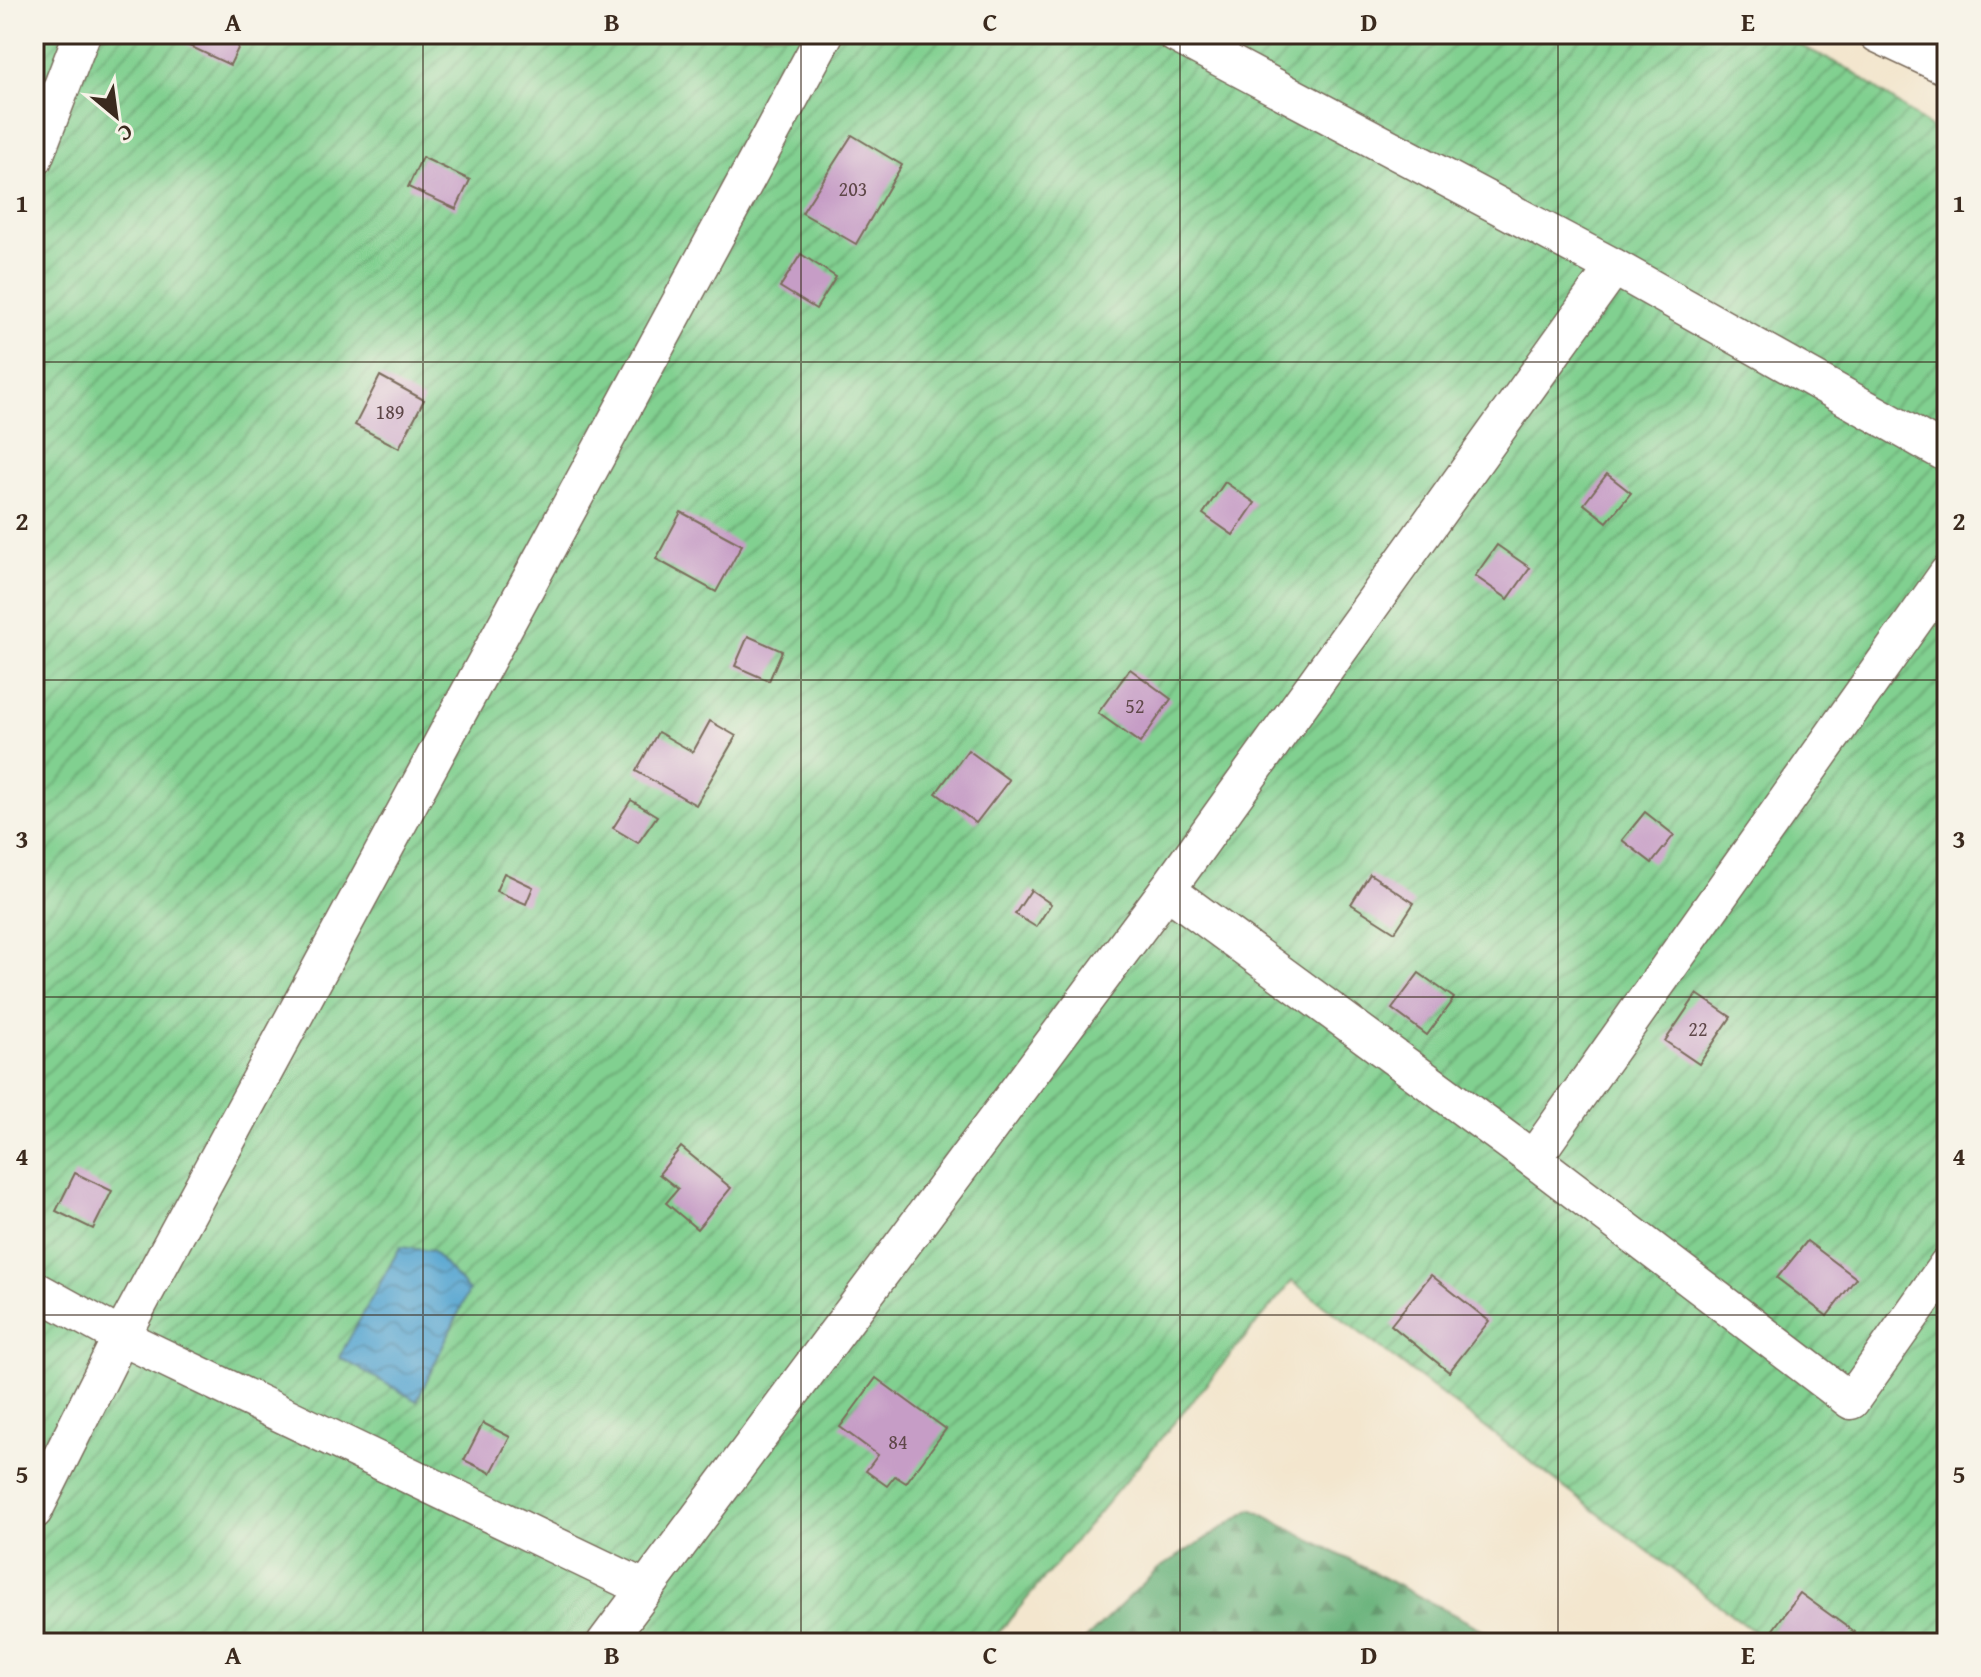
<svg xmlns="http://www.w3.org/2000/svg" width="1981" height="1677" font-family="'Gentium Book Plus',serif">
<defs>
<pattern id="forest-firs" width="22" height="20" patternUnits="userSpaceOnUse" patternTransform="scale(2)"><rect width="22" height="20" fill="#68b27a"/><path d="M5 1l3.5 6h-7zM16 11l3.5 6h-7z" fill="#579163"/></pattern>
<pattern id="garden-furrows" width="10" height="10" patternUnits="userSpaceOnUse" patternTransform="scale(2)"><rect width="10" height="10" fill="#81d090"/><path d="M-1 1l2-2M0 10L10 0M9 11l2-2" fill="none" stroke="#6ba975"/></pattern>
<pattern id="water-waves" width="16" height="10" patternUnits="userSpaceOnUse" patternTransform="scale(2)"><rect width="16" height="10" fill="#57a6d1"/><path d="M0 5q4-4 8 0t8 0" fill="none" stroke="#4987a9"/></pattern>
</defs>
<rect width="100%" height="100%" fill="#f7f3e8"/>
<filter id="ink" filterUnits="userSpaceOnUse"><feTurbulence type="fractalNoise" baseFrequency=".0125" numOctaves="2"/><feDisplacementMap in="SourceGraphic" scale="16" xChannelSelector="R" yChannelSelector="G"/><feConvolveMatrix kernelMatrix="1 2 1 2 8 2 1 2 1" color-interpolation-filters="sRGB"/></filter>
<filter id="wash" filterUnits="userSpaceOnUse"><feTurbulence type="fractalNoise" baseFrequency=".006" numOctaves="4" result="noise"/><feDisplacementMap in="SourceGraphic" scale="32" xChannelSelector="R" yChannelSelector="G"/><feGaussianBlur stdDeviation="1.8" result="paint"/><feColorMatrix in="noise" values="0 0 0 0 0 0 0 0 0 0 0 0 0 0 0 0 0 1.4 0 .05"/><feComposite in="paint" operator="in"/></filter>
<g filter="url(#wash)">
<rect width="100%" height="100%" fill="#f3e6ce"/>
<path fill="url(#forest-firs)" stroke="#526e4c" stroke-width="2" d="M1252 1509 1508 1643H1082L1158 1569Z"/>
<path fill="url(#garden-furrows)" stroke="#5e7d57" stroke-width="2" d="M34 34H1777L1847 68 1947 139V1643H1769L1292 1281 990 1643H34Z"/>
<path fill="url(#water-waves)" stroke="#496878" stroke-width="2" d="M400 1247 432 1251 469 1291 417 1401 339 1357Z"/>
<g id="blocks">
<g fill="#c69dc6">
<path d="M187 34H245L230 65 183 43Z"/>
<path d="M852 135 902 165 856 244 802 213Z"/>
<path d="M422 157 470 180 456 209 408 187Z"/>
<path d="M801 254 836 277 816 309 780 287Z"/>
<path d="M380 376 424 400 399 448 355 425Z"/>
<path d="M1607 474 1631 493 1607 522 1584 504Z"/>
<path d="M1225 482 1255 503 1233 535 1203 514Z"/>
<path d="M681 512 742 545 716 592 656 559Z"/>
<path d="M1497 545 1530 568 1508 599 1475 576Z"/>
<path d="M748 636 782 651 769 681 735 666Z"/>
<path d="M1130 669 1171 699 1140 743 1098 713Z"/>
<path d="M710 721 736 736 696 805 636 771 658 732 693 752Z"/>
<path d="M968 750 1009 780 976 823 936 793Z"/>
<path d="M631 800 657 816 638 843 613 828Z"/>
<path d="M1645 812 1674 835 1652 863 1622 840Z"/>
<path d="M504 873 533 887 526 904 496 891Z"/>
<path d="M1370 874 1414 903 1395 932 1351 904Z"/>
<path d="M1031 890 1051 904 1036 927 1015 914Z"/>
<path d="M1419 973 1454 998 1427 1035 1392 1009Z"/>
<path d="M1697 994 1731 1017 1699 1064 1665 1041Z"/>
<path d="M681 1147 731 1188 697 1229 666 1203 678 1189 659 1174Z"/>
<path d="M75 1173 112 1191 93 1229 56 1211Z"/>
<path d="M1807 1241 1856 1278 1827 1316 1777 1278Z"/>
<path d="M1431 1275 1489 1321 1449 1372 1391 1325Z"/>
<path d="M876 1378 946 1429 906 1483 895 1476 887 1486 866 1471 878 1455 840 1427Z"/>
<path d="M483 1423 510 1437 491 1473 464 1460Z"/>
<path d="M1800 1593 1854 1632 1847 1643H1763Z"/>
</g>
</g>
</g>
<g filter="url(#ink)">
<use href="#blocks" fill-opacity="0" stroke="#7b6c5c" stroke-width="2"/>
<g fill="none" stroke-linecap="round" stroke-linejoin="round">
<g stroke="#7b6c5c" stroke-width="39">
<g id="minor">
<path d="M1175 34 1614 267 1947 454"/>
<path d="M1877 34 1947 67"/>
<path d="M34 159 82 34"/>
<path d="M1167 890 1533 1159 1851 1401 1947 1265"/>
<path d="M1533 1159 1947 574"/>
<path d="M34 1289 121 1337 644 1588"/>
<path d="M34 1511 121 1337 825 34"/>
<path d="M605 1643 1167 890 1614 267"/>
</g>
</g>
<use href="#minor" stroke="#fff" stroke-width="36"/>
</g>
</g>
<path fill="none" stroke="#3b2a1e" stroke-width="2" stroke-opacity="0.55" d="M423 34V1643M801 34V1643M1180 34V1643M1558 34V1643M34 362H1947M34 680H1947M34 997H1947M34 1315H1947"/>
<g text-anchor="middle" stroke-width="6" stroke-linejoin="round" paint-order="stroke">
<g font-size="20" fill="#5e4748">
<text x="853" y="196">203</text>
<text x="390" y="419">189</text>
<text x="1135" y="713">52</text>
<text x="1698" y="1036">22</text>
<text x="898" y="1449">84</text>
</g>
</g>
<rect width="1981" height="1677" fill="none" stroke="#f7f3e8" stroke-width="88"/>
<g transform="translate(116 116) rotate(151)" stroke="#f7f3e8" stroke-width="6" paint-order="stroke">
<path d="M0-6L14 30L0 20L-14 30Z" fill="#3b2a1e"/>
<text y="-12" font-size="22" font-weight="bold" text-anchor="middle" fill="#3b2a1e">С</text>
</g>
<rect x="44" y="44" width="1893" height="1589" fill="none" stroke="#3b2a1e" stroke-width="3"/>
<g font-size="26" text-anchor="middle" font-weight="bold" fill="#3b2a1e">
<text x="233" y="31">A</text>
<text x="612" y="31">B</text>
<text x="990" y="31">C</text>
<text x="1369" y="31">D</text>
<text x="1748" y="31">E</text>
<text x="22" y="212">1</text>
<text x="1959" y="212">1</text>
<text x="22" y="530">2</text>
<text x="1959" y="530">2</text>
<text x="22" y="848">3</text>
<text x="1959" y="848">3</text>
<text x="22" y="1165">4</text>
<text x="1959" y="1165">4</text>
<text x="22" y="1483">5</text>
<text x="1959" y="1483">5</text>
<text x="233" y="1664">A</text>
<text x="612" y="1664">B</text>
<text x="990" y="1664">C</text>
<text x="1369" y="1664">D</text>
<text x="1748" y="1664">E</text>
</g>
</svg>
